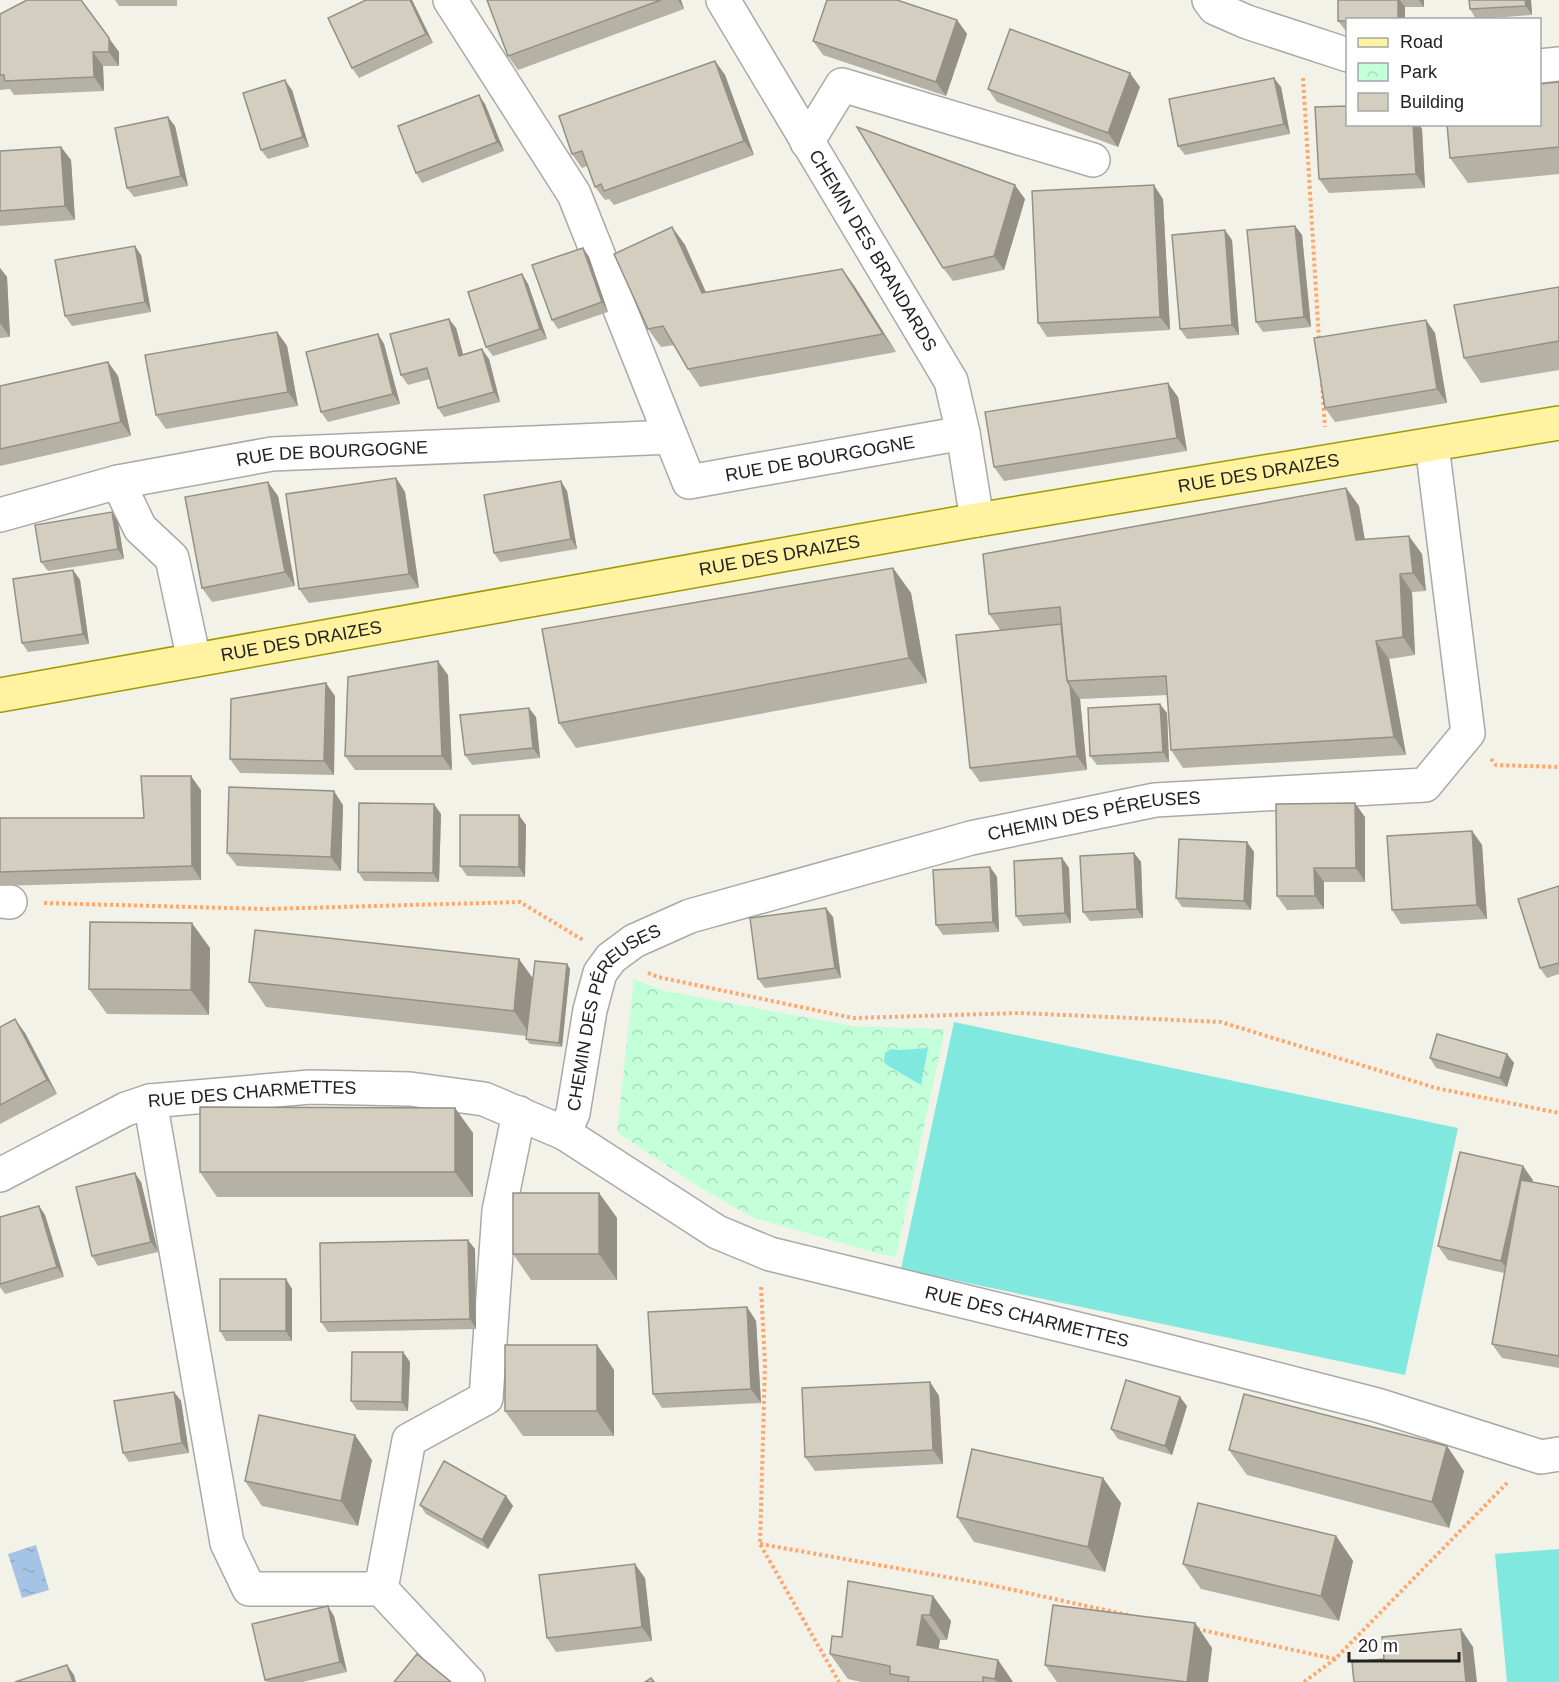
<svg xmlns="http://www.w3.org/2000/svg" width="1559" height="1682" font-family="Arial,sans-serif">
<defs>
<pattern id="park-crowns" width="20" height="18" patternUnits="userSpaceOnUse" patternTransform="scale(1.5)"><rect width="20" height="18" fill="#c3ffd9"/><path d="M2 6a3 3 0 1 1 6 0M12 15a3 3 0 1 1 6 0" fill="none" stroke="#a7daba"/></pattern>
<pattern id="water-ripples" width="26" height="14" patternUnits="userSpaceOnUse" patternTransform="scale(1.5)"><rect width="26" height="14" fill="#a5c3e4"/><path d="M2 4q2-2 4 0t4 0M15 11q2-2 4 0t4 0" fill="none" stroke="#8ea7c3"/></pattern>
</defs>
<rect width="100%" height="100%" fill="#f3f2e8"/>
<path fill="url(#park-crowns)" d="M634 979 665 991 852 1026 945 1029 896 1257 880 1254 754 1218 702 1189 617 1132Z"/>
<g fill="#80e8de">
<path d="M954 1022 1458 1128 1405 1375 901 1269Z"/>
<path d="M928 1048 921 1085 887 1065 884 1062 885 1053 891 1049 899 1050Z"/>
<path d="M1559 1549V1682H1507L1495 1554Z"/>
</g>
<path fill="url(#water-ripples)" d="M36 1545 49 1590 22 1598 8 1554Z"/>
<g fill="none" stroke-linecap="round" stroke-linejoin="round">
<g stroke="#a9a9a9" stroke-width="36">
<g id="minor">
<path d="M450 0 574 194 671 437"/>
<path id="s1" d="M723 0 951 381 963 433 977 520"/>
<path d="M1209 0 1215 8 1247 22 1348 55"/>
<path d="M1540 66 1559 64"/>
<path d="M807 142 842 85 1093 160"/>
<path d="M118 482 140 528 172 558 194 660"/>
<path id="s2" d="M0 515 118 482 272 454 671 437 689 482 963 433"/>
<path d="M0 901 10 902"/>
<path d="M150 1101 227 1543 249 1589H381L468 1682"/>
<path id="s3" d="M564 1133 573 1113 590 1010 600 973 611 958 634 941 690 916 971 838 1155 800 1425 785 1468 733 1432 445"/>
<path id="s4" d="M0 1175 126 1109 150 1101 310 1087 410 1089 484 1099 564 1133 717 1232 770 1254 1143 1345 1377 1405 1541 1457 1559 1454"/>
<path d="M381 1589 409 1440 486 1398 499 1211 519 1113"/>
</g>
</g>
<g stroke="#a09a00" stroke-width="36">
<g id="major">
<path id="s5" d="M0 695 977 520 1559 423"/>
</g>
</g>
<g stroke="#ffa76d" stroke-width="4" stroke-dasharray="3 3" stroke-linecap="butt">
<path d="M1303 78 1319 340"/>
<path d="M1322 384 1325 427"/>
<path d="M1491 759 1496 765 1559 767"/>
<path d="M44 903 265 909 520 902 583 940"/>
<path d="M648 973 658 977 853 1018 1020 1013 1221 1022 1436 1088 1559 1113"/>
<path d="M761 1287 765 1364 760 1544 839 1682"/>
<path d="M760 1544 986 1584 1128 1615"/>
<path d="M1197 1629 1335 1659"/>
<path d="M1304 1682 1335 1659 1507 1483"/>
</g>
<use href="#minor" stroke="#fff" stroke-width="33"/>
<use href="#major" stroke="#fff2a1" stroke-width="33"/>
</g>
<g fill="#b5b1a5">
<path d="M115 0H177V6H119Z"/>
<path d="M412 0 433 43 359 78 352 68Z"/>
<path d="M487 0H681L684 9 518 70 508 56Z"/>
<path d="M1338 0H1424V7H1405V20H1347V30H1345L1338 21Z"/>
<path d="M1531 0 1532 15 1476 19 1470 9Z"/>
<path d="M0 14 119 52V66H103L104 91 14 95 10 89 0 90Z"/>
<path d="M957 20 967 34 946 96 823 55 813 41Z"/>
<path d="M715 61 725 75 754 155 614 205 609 199 605 200 595 187 587 166 582 168 572 154Z"/>
<path d="M1559 82V174L1468 183 1450 158Z"/>
<path d="M1140 87 1118 147 997 102 988 89Z"/>
<path d="M1281 87 1290 134 1185 155 1178 146Z"/>
<path d="M292 90 309 147 268 159 261 150Z"/>
<path d="M485 104 504 151 422 183 416 173Z"/>
<path d="M1347 124H1419L1422 129 1425 188 1329 193 1319 179Z"/>
<path d="M175 126 188 186 134 197 127 188Z"/>
<path d="M61 147 71 160 75 220 0 226V151Z"/>
<path d="M1025 199 1004 270 953 281 943 268Z"/>
<path d="M1163 199 1170 330 1047 337 1038 323Z"/>
<path d="M1295 226 1302 235 1311 327 1263 332 1256 322Z"/>
<path d="M672 227 685 245 706 292 842 269 855 287 896 352 700 387 688 369 674 345 661 347 648 329Z"/>
<path d="M1232 240 1239 335 1187 339 1180 329Z"/>
<path d="M583 248 589 257 608 312 558 329 552 320Z"/>
<path d="M141 255 151 312 72 326 65 316Z"/>
<path d="M0 268 7 277 10 337 0 338Z"/>
<path d="M522 274 528 284 547 339 493 356 486 347Z"/>
<path d="M1559 287V370L1481 383 1464 358Z"/>
<path d="M456 328 463 354 489 359 500 402 444 417 438 408 430 379 408 385 401 375Z"/>
<path d="M277 332 287 346 298 406 166 429 156 415Z"/>
<path d="M1435 333 1447 403 1335 422 1325 408Z"/>
<path d="M378 334 384 344 400 404 328 422 321 412Z"/>
<path d="M108 362 118 376 131 436 0 466V386Z"/>
<path d="M1178 397 1187 451 1004 481 994 467Z"/>
<path d="M396 478 405 492 419 588 309 603 299 589Z"/>
<path d="M1346 488 1359 506 1365 540 1422 554 1426 591 1412 592 1415 655 1389 659 1406 755 1183 768 1171 750 1168 695 1080 699 1087 770 980 782 970 768 1001 631 989 614Z"/>
<path d="M567 491 577 549 500 562 494 553Z"/>
<path d="M278 496 295 586 212 602 202 588Z"/>
<path d="M118 522 124 559 48 571 41 562Z"/>
<path d="M893 568 911 593 927 683 576 748 559 723Z"/>
<path d="M73 570 80 580 89 644 28 652 22 643Z"/>
<path d="M448 675 452 770H355L345 756Z"/>
<path d="M335 696 334 775 240 773 230 759Z"/>
<path d="M1167 713 1169 762 1097 765 1090 756Z"/>
<path d="M536 717 540 758 472 765 465 755Z"/>
<path d="M201 790V880L0 886V818H144Z"/>
<path d="M343 805 341 871 237 866 227 853Z"/>
<path d="M441 814 439 882 364 881 358 872Z"/>
<path d="M1365 817V882H1324V909L1287 910 1277 896Z"/>
<path d="M526 825 525 877 467 876 460 866Z"/>
<path d="M1472 831 1482 845 1487 919 1401 924 1392 910Z"/>
<path d="M1247 842 1254 852 1251 910 1182 907 1176 898Z"/>
<path d="M1134 853 1141 862 1143 918 1090 921 1083 912Z"/>
<path d="M1062 858 1069 868 1071 923 1023 926 1016 916Z"/>
<path d="M990 867 997 877 999 932 943 935 936 925Z"/>
<path d="M1559 886V974L1547 978 1540 968Z"/>
<path d="M833 917 841 978 765 988 758 979Z"/>
<path d="M210 948 209 1015 107 1014 89 989Z"/>
<path d="M567 964 570 969 562 1047 530 1044 526 1039 527 1036 266 1007 249 982 533 978Z"/>
<path d="M0 1027 25 1033 57 1094 0 1124Z"/>
<path d="M1507 1054 1514 1063 1507 1087 1436 1068 1430 1058Z"/>
<path d="M455 1108 473 1133V1197H217L200 1172Z"/>
<path d="M1533 1180 1532 1182 1559 1187V1368L1502 1358 1492 1344 1504 1273 1448 1260 1438 1246Z"/>
<path d="M141 1182 158 1252 98 1266 92 1256Z"/>
<path d="M599 1193 617 1218V1280H531L513 1254Z"/>
<path d="M39 1206 45 1215 64 1277 5 1294 0 1287V1217Z"/>
<path d="M475 1249 476 1329 328 1332 321 1322Z"/>
<path d="M292 1289V1341H226L220 1331Z"/>
<path d="M747 1307 756 1321 761 1403 662 1408 653 1394Z"/>
<path d="M597 1345 614 1370V1436H523L505 1411Z"/>
<path d="M403 1352 410 1362 408 1411 357 1410 351 1401Z"/>
<path d="M930 1382 939 1396 943 1464 815 1471 805 1457Z"/>
<path d="M174 1392 181 1401 189 1453 129 1462 123 1453Z"/>
<path d="M1187 1406 1172 1455 1118 1439 1111 1429Z"/>
<path d="M1229 1450 1464 1471 1449 1528 1247 1475Z"/>
<path d="M372 1460 358 1526 262 1506 245 1481Z"/>
<path d="M506 1496 513 1506 488 1549 426 1514 420 1505Z"/>
<path d="M1121 1503 1105 1572 974 1542 957 1517Z"/>
<path d="M1336 1536 1353 1561 1339 1621 1201 1589 1183 1564Z"/>
<path d="M645 1578 652 1641 556 1652 547 1638Z"/>
<path d="M933 1596 951 1621 947 1640H940L938 1649 998 1660 1013 1682H861L848 1679 830 1654 842 1637Z"/>
<path d="M334 1616 347 1672 302 1682H267L265 1680Z"/>
<path d="M1195 1623 1212 1648 1208 1682H1057L1045 1665Z"/>
</g>
<g fill="#949086">
<path d="M410 0H412L433 43 426 34Z"/>
<path d="M678 0H681L684 9Z"/>
<path d="M1398 0H1400L1405 7V20H1398Z"/>
<path d="M1419 0H1424V7Z"/>
<path d="M1525 0H1531L1532 15 1526 6Z"/>
<path d="M957 20 967 34 946 96 936 82Z"/>
<path d="M109 38 119 52V66L109 52Z"/>
<path d="M93 52 103 66 104 91 94 77Z"/>
<path d="M715 61 725 75 754 155 744 141Z"/>
<path d="M1130 73 1140 87 1118 147 1108 133Z"/>
<path d="M1274 78 1281 87 1290 134 1284 124Z"/>
<path d="M285 80 292 90 309 147 303 137Z"/>
<path d="M479 95 485 104 504 151 497 142Z"/>
<path d="M168 117 175 126 188 186 181 176Z"/>
<path d="M1413 124H1419L1422 129 1425 188 1416 174Z"/>
<path d="M61 147 71 160 75 220 65 206Z"/>
<path d="M1015 185 1025 199 1004 270 994 256Z"/>
<path d="M1154 185 1163 199 1170 330 1160 317Z"/>
<path d="M1295 226 1302 235 1311 327 1304 317Z"/>
<path d="M672 227 685 245 714 311 702 293Z"/>
<path d="M1225 230 1232 240 1239 335 1232 325Z"/>
<path d="M135 246 141 255 151 312 145 302Z"/>
<path d="M583 248 589 257 608 312 602 302Z"/>
<path d="M0 268 7 277 10 337 0 323Z"/>
<path d="M842 269 855 287 896 352 883 334Z"/>
<path d="M522 274 528 284 547 339 540 329Z"/>
<path d="M449 319 456 328 466 365 459 356Z"/>
<path d="M1426 320 1435 333 1447 403 1437 389Z"/>
<path d="M277 332 287 346 298 406 288 392Z"/>
<path d="M378 334 384 344 400 404 393 394Z"/>
<path d="M482 349 489 359 500 402 494 392Z"/>
<path d="M108 362 118 376 131 436 121 422Z"/>
<path d="M1168 383 1178 397 1187 451 1177 438Z"/>
<path d="M396 478 405 492 419 588 409 574Z"/>
<path d="M561 481 567 491 577 549 571 539Z"/>
<path d="M268 482 278 496 295 586 285 572Z"/>
<path d="M1346 488 1359 506 1368 559 1356 540Z"/>
<path d="M112 512 118 522 124 559 118 549Z"/>
<path d="M1409 536 1422 554 1426 591 1413 573Z"/>
<path d="M893 568 911 593 927 683 909 658Z"/>
<path d="M73 570 80 580 89 644 83 634Z"/>
<path d="M1400 574 1412 592 1415 655 1403 637Z"/>
<path d="M1376 641 1389 659 1406 755 1394 737Z"/>
<path d="M438 661 448 675 452 770 442 756Z"/>
<path d="M326 683 335 696 334 775 324 761Z"/>
<path d="M1070 685 1080 699 1087 770 1077 756Z"/>
<path d="M1160 704 1167 713 1169 762 1163 752Z"/>
<path d="M529 708 536 717 540 758 533 748Z"/>
<path d="M191 776 201 790V880L192 866Z"/>
<path d="M334 791 343 805 341 871 331 857Z"/>
<path d="M1355 803 1365 817V882L1356 868Z"/>
<path d="M434 804 441 814 439 882 433 873Z"/>
<path d="M519 815 526 825 525 877 519 867Z"/>
<path d="M1472 831 1482 845 1487 919 1477 905Z"/>
<path d="M1247 842 1254 852 1251 910 1244 901Z"/>
<path d="M1134 853 1141 862 1143 918 1137 909Z"/>
<path d="M1062 858 1069 868 1071 923 1065 913Z"/>
<path d="M990 867 997 877 999 932 993 922Z"/>
<path d="M1314 868 1324 882V909L1315 896Z"/>
<path d="M826 908 833 917 841 978 835 968Z"/>
<path d="M192 923 210 948 209 1015 191 990Z"/>
<path d="M519 959 537 984 531 1036 514 1011Z"/>
<path d="M567 964 570 969 562 1047 559 1043Z"/>
<path d="M15 1019 25 1033 57 1094 47 1080Z"/>
<path d="M1507 1054 1514 1063 1507 1087 1500 1078Z"/>
<path d="M455 1108 473 1133V1197L455 1172Z"/>
<path d="M1523 1166 1533 1180 1511 1275 1501 1261Z"/>
<path d="M135 1173 141 1182 158 1252 151 1242Z"/>
<path d="M599 1193 617 1218V1280L599 1254Z"/>
<path d="M39 1206 45 1215 64 1277 57 1267Z"/>
<path d="M468 1240 475 1249 476 1329 470 1319Z"/>
<path d="M286 1279 292 1289V1341L286 1331Z"/>
<path d="M747 1307 756 1321 761 1403 751 1389Z"/>
<path d="M597 1345 614 1370V1436L597 1411Z"/>
<path d="M403 1352 410 1362 408 1411 402 1402Z"/>
<path d="M930 1382 939 1396 943 1464 933 1450Z"/>
<path d="M174 1392 181 1401 189 1453 182 1443Z"/>
<path d="M1180 1397 1187 1406 1172 1455 1165 1446Z"/>
<path d="M355 1435 372 1460 358 1526 341 1501Z"/>
<path d="M1447 1446 1464 1471 1449 1528 1432 1502Z"/>
<path d="M1103 1478 1121 1503 1105 1572 1088 1547Z"/>
<path d="M506 1496 513 1506 488 1549 482 1540Z"/>
<path d="M1336 1536 1353 1561 1339 1621 1321 1596Z"/>
<path d="M635 1564 645 1578 652 1641 642 1627Z"/>
<path d="M933 1596 951 1621 947 1640 930 1615Z"/>
<path d="M328 1606 334 1616 347 1672 340 1662Z"/>
<path d="M922 1615 940 1640 935 1670 917 1645Z"/>
<path d="M1195 1623 1212 1648 1208 1682H1187Z"/>
<path d="M1461 1629 1473 1647 1477 1682H1466Z"/>
<path d="M998 1660 1013 1682H997L995 1679Z"/>
<path d="M67 1665 74 1675 76 1682H73Z"/>
</g>
<g fill="#d3cec0" stroke="#949086" stroke-width="1.5">
<path d="M27 0H81L109 38V52H93L94 77 5 81 4 75H0V14Z"/>
<path d="M366 0H410L426 34 352 68 328 18Z"/>
<path d="M487 0H661L508 56Z"/>
<path d="M827 0H897L957 20 936 82 813 41Z"/>
<path d="M1338 0H1398V20H1347V21H1338Z"/>
<path d="M1469 0H1525L1526 6 1470 9Z"/>
<path d="M1010 29 1130 73 1108 133 988 89Z"/>
<path d="M715 61 744 141 604 191 601 184 595 187 582 151 572 154 559 116Z"/>
<path d="M1274 78 1284 124 1178 146 1169 99Z"/>
<path d="M285 80 303 137 261 150 243 93Z"/>
<path d="M1559 82V147L1450 158 1447 124H1539V84Z"/>
<path d="M479 95 497 142 416 173 398 126Z"/>
<path d="M1347 106V124H1413L1416 174 1319 179 1315 107Z"/>
<path d="M168 117 181 176 127 188 115 128Z"/>
<path d="M857 127 1015 185 994 256 943 268Z"/>
<path d="M61 147 65 206 0 211V151Z"/>
<path d="M1154 185 1160 317 1038 323 1032 191Z"/>
<path d="M1295 226 1304 317 1256 322 1247 230Z"/>
<path d="M672 227 702 293 842 269 883 334 688 369 663 326 648 329 614 254Z"/>
<path d="M1225 230 1232 325 1180 329 1172 235Z"/>
<path d="M135 246 145 302 65 316 55 260Z"/>
<path d="M583 248 602 302 552 320 532 265Z"/>
<path d="M522 274 540 329 486 347 468 292Z"/>
<path d="M1559 287V341L1464 358 1454 305Z"/>
<path d="M449 319 459 356 482 349 494 392 438 408 427 368 401 375 390 334Z"/>
<path d="M1426 320 1437 389 1325 408 1314 338Z"/>
<path d="M277 332 288 392 156 415 145 355Z"/>
<path d="M378 334 393 394 321 412 306 352Z"/>
<path d="M108 362 121 422 0 449V386Z"/>
<path d="M1168 383 1177 438 994 467 985 412Z"/>
<path d="M396 478 409 574 299 589 286 494Z"/>
<path d="M561 481 571 539 494 553 484 495Z"/>
<path d="M268 482 285 572 202 588 185 497Z"/>
<path d="M1346 488 1356 540 1409 536 1413 573 1400 574 1403 637 1376 641 1394 737 1171 750 1166 676 1067 681 1060 607 989 614 983 554Z"/>
<path d="M112 512 118 549 41 562 35 525Z"/>
<path d="M893 568 909 658 559 723 542 629Z"/>
<path d="M73 570 83 634 22 643 13 579Z"/>
<path d="M1061 624 1067 681 1070 685 1077 756 970 768 956 635Z"/>
<path d="M438 661 442 756H345L348 677Z"/>
<path d="M326 683 324 761 230 759 231 699Z"/>
<path d="M1160 704 1163 752 1090 756 1088 708Z"/>
<path d="M529 708 533 748 465 755 460 715Z"/>
<path d="M141 776H191L192 866 0 872V818H144Z"/>
<path d="M229 787 334 791 331 857 227 853Z"/>
<path d="M359 803 434 804 433 873 358 872Z"/>
<path d="M1355 803 1356 868H1314L1315 896H1277L1276 804Z"/>
<path d="M460 815H519V867L460 866Z"/>
<path d="M1472 831 1477 905 1392 910 1387 836Z"/>
<path d="M1179 839 1247 842 1244 901 1176 898Z"/>
<path d="M1134 853 1137 909 1083 912 1080 856Z"/>
<path d="M1062 858 1065 913 1016 916 1014 861Z"/>
<path d="M990 867 993 922 936 925 933 870Z"/>
<path d="M1559 886V963L1540 968 1518 899Z"/>
<path d="M826 908 835 968 758 979 750 918Z"/>
<path d="M90 922 192 923 191 990 89 989Z"/>
<path d="M255 930 519 959 514 1011 249 982Z"/>
<path d="M535 961 567 964 559 1043 526 1039Z"/>
<path d="M15 1019 47 1080 0 1105V1027Z"/>
<path d="M1437 1034 1507 1054 1500 1078 1430 1058Z"/>
<path d="M200 1107 455 1108V1172H200Z"/>
<path d="M1460 1152 1523 1166 1501 1261 1438 1246Z"/>
<path d="M135 1173 151 1242 92 1256 76 1187Z"/>
<path d="M1521 1180 1559 1187V1356L1492 1344Z"/>
<rect x="513" y="1193" width="86" height="61"/>
<path d="M39 1206 57 1267 0 1284V1217Z"/>
<path d="M468 1240 470 1319 321 1322 320 1243Z"/>
<rect x="220" y="1279" width="66" height="52"/>
<path d="M747 1307 751 1389 653 1394 648 1312Z"/>
<rect x="505" y="1345" width="92" height="66"/>
<path d="M352 1352H403L402 1402 351 1401Z"/>
<path d="M1126 1380 1180 1397 1165 1446 1111 1429Z"/>
<path d="M930 1382 933 1450 805 1457 802 1388Z"/>
<path d="M174 1392 182 1443 123 1453 114 1401Z"/>
<path d="M1244 1394 1447 1446 1432 1502 1229 1450Z"/>
<path d="M259 1415 355 1435 341 1501 245 1481Z"/>
<path d="M972 1449 1103 1478 1088 1547 957 1517Z"/>
<path d="M444 1461 506 1496 482 1540 420 1505Z"/>
<path d="M1198 1503 1336 1536 1321 1596 1183 1564Z"/>
<path d="M635 1564 642 1627 547 1638 539 1575Z"/>
<path d="M848 1581 933 1596 930 1615H922L917 1645 998 1660 995 1679 983 1677V1682H908L909 1677 890 1674V1666L830 1654 832 1636 842 1637Z"/>
<path d="M1053 1605 1195 1623 1187 1682 1045 1665Z"/>
<path d="M328 1606 340 1662 265 1680 252 1624Z"/>
<path d="M1461 1629 1466 1682H1354L1352 1662 1384 1659 1382 1637Z"/>
<path d="M417 1654 451 1682H394Z"/>
<path d="M67 1665 73 1682H15Z"/>
<path d="M651 1678 654 1682H645Z"/>
</g>
<g text-anchor="middle" stroke-width="5" stroke-linejoin="round" paint-order="stroke">
<g font-size="18" fill="#222" stroke="#fff">
<text dy="6" stroke="none"><textPath href="#s1" startOffset="292">CHEMIN DES BRANDARDS</textPath></text>
<text dy="6" stroke="none"><textPath href="#s2" startOffset="339">RUE DE BOURGOGNE</textPath></text>
<text dy="6" stroke="none"><textPath href="#s2" startOffset="860">RUE DE BOURGOGNE</textPath></text>
<text dy="6" stroke="none"><textPath href="#s5" startOffset="1278">RUE DES DRAIZES</textPath></text>
<text dy="6" stroke="none"><textPath href="#s5" startOffset="792">RUE DES DRAIZES</textPath></text>
<text dy="6" stroke="none"><textPath href="#s5" startOffset="306">RUE DES DRAIZES</textPath></text>
<text dy="6" stroke="none"><textPath href="#s3" startOffset="690">CHEMIN DES PÉREUSES</textPath></text>
<text dy="6" stroke="none"><textPath href="#s3" startOffset="132">CHEMIN DES PÉREUSES</textPath></text>
<text dy="6" stroke="none"><textPath href="#s4" startOffset="270">RUE DES CHARMETTES</textPath></text>
<text dy="6" stroke="none"><textPath href="#s4" startOffset="1094">RUE DES CHARMETTES</textPath></text>
</g>
</g>
<rect x="1346" y="18" width="195" height="108" fill="#ffffff" stroke="#a7a7a7" stroke-width="1.5"/>
<rect x="1358" y="38" width="30" height="9" fill="#fff2a1" stroke="#a7a7a7" stroke-width="1.5"/>
<text x="1400" y="48" font-size="18" fill="#222222">Road</text>
<rect x="1358" y="63" width="30" height="18" fill="url(#park-crowns)" stroke="#a7a7a7" stroke-width="1.5"/>
<text x="1400" y="78" font-size="18" fill="#222222">Park</text>
<rect x="1358" y="93" width="30" height="18" fill="#d3cec0" stroke="#a7a7a7" stroke-width="1.5"/>
<text x="1400" y="108" font-size="18" fill="#222222">Building</text>
<path d="M1349 1652v9h110v-9" fill="none" stroke="#222222" stroke-width="3"/>
<text x="1358" y="1652" font-size="18" fill="#222222" stroke="#ffffff" stroke-width="4.5" paint-order="stroke">20 m</text>
</svg>
